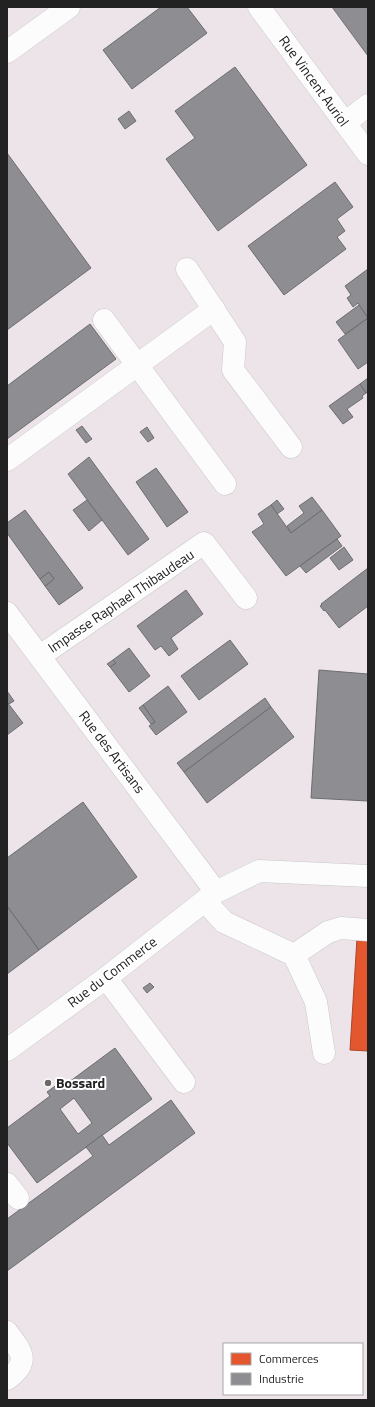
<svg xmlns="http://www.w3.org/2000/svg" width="375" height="1407" font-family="'Titillium Web',sans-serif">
<rect width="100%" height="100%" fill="#f0eeeb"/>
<path fill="#ede4e9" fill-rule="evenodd" d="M7 7H368V1400H7ZM224 1344H362V1394H224Z"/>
<path fill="#e4572e" stroke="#aa472a" d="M357 938H368V1051L350 1050Z"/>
<g fill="#8d8d92" stroke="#6d6d70" fill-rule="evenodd">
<path d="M161 7H187L207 33 132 89 103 50Z"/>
<path d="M332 7H368V56Z"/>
<path d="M235 67 307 165 218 231 166 159 195 138 175 111Z"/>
<path d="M129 111 136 121 125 129 118 119Z"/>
<path d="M7 153 91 268 7 330Z"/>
<path d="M335 182 353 207 337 219 345 231 337 237 346 249 284 295 248 246Z"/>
<path d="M368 269V318L358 303 353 307 347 298 351 295 345 286Z"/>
<path d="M359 305 368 318 345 334 336 322Z"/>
<path d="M368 318V362L358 369 338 340Z"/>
<path d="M90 324 116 359 7 439V386Z"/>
<path d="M368 378V392L366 393 360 384Z"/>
<path d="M360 384 366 393 362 396 363 398 347 409 353 417 343 424 329 406Z"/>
<path d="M82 426 92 439 86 443 76 430Z"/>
<path d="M147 427 154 438 148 442 140 432Z"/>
<path d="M89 457 149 539 128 555 68 474Z"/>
<path d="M156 468 188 512 167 527 136 482Z"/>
<path d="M312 497 322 510 291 533 287 526 304 513 299 506Z"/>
<path d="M87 500 102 520 89 531 73 510Z"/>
<path d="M277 500 284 509 277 514 271 505Z"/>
<path d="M271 505 291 533 322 510 341 536 286 576 252 532 264 524 258 514Z"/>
<path d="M25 510 83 588 59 605 45 586 54 579 49 572 40 579 7 533V523Z"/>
<path d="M337 539 342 546 306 573 300 566Z"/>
<path d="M344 547 353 560 339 570 330 558Z"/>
<path d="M368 568V606L339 628 325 610 324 611 320 606 322 605 321 604Z"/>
<path d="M49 572 54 579 45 586 40 579Z"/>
<path d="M186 590 203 614 171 638 178 649 169 656 161 646 155 650 137 626Z"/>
<path d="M230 640 248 664 199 700 181 676Z"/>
<path d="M129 648 150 676 129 692 110 667 116 663 113 660Z"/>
<path d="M113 660 116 663 110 667 107 664Z"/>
<path d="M319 670 368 674V801L311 798Z"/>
<path d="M168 686 187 712 156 735 149 726 155 722 143 705Z"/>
<path d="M7 691 14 701 9 704 7 702Z"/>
<path d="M265 698 271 707 184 772 177 763Z"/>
<path d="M7 702 23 723 7 735Z"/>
<path d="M143 705 155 722 151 724 139 708Z"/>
<path d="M271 707 294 737 207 803 184 772Z"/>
<path d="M83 802 137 877 39 950 7 906V858Z"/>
<path d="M7 906 39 950 7 974Z"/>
<path d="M150 983 154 987 147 993 143 988Z"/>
<path d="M115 1048 152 1099 37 1183 7 1143V1128L50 1096 47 1092 62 1081 65 1085ZM74 1098 92 1123 78 1134 60 1109Z"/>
<path d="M171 1100 195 1133 7 1271V1219L93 1156 86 1147 102 1135 109 1145Z"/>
</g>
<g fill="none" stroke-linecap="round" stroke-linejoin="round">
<g stroke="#c9c8c7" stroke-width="23">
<g id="minor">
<path d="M259 7 368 154"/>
<path d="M7 52 69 7"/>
<path d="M345 123 368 105"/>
<path d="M187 269 235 342 233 370 291 447"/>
<path d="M104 320 225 484"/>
<path d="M7 460 214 309"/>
<path d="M7 613 216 892"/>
<path d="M40 656 204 543 246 598"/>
<path d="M205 901 224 922 294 955 316 1002 324 1053"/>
<path d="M294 955 328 932 341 928 368 930"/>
<path d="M106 978 184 1082"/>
<path d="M7 1050 106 978 216 892 259 871 368 876"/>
<path d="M7 1184 18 1198"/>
<path d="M7 1332C22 1352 31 1362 7 1379"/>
</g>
</g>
<use href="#minor" stroke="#fdfcfc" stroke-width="22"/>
</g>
<circle fill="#6a6968" stroke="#fff" stroke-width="1.5" cx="48" cy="1083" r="4"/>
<g text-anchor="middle" stroke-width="4" stroke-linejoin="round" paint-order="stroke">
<g font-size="14" fill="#222" stroke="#fff">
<text transform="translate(314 81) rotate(54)" y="5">Rue Vincent Auriol</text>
<text transform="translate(121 601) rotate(-34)" y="5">Impasse Raphael Thibaudeau</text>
<text transform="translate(112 752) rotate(53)" y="5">Rue des Artisans</text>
<text transform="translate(112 972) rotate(-37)" y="5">Rue du Commerce</text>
</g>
<g font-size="14" font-weight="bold" fill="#222" stroke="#fff" text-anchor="start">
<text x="56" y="1088">Bossard</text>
</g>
</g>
<rect width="375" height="1407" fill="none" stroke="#222222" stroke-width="16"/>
<rect x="223" y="1343" width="140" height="52" fill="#ffffff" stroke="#a7a7a7"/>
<rect x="231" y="1353" width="20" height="12" fill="#e4572e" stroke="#a7a7a7"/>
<text x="259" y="1363" font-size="12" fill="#222222">Commerces</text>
<rect x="231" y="1373" width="20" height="12" fill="#8d8d92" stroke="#a7a7a7"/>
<text x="259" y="1383" font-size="12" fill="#222222">Industrie</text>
</svg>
